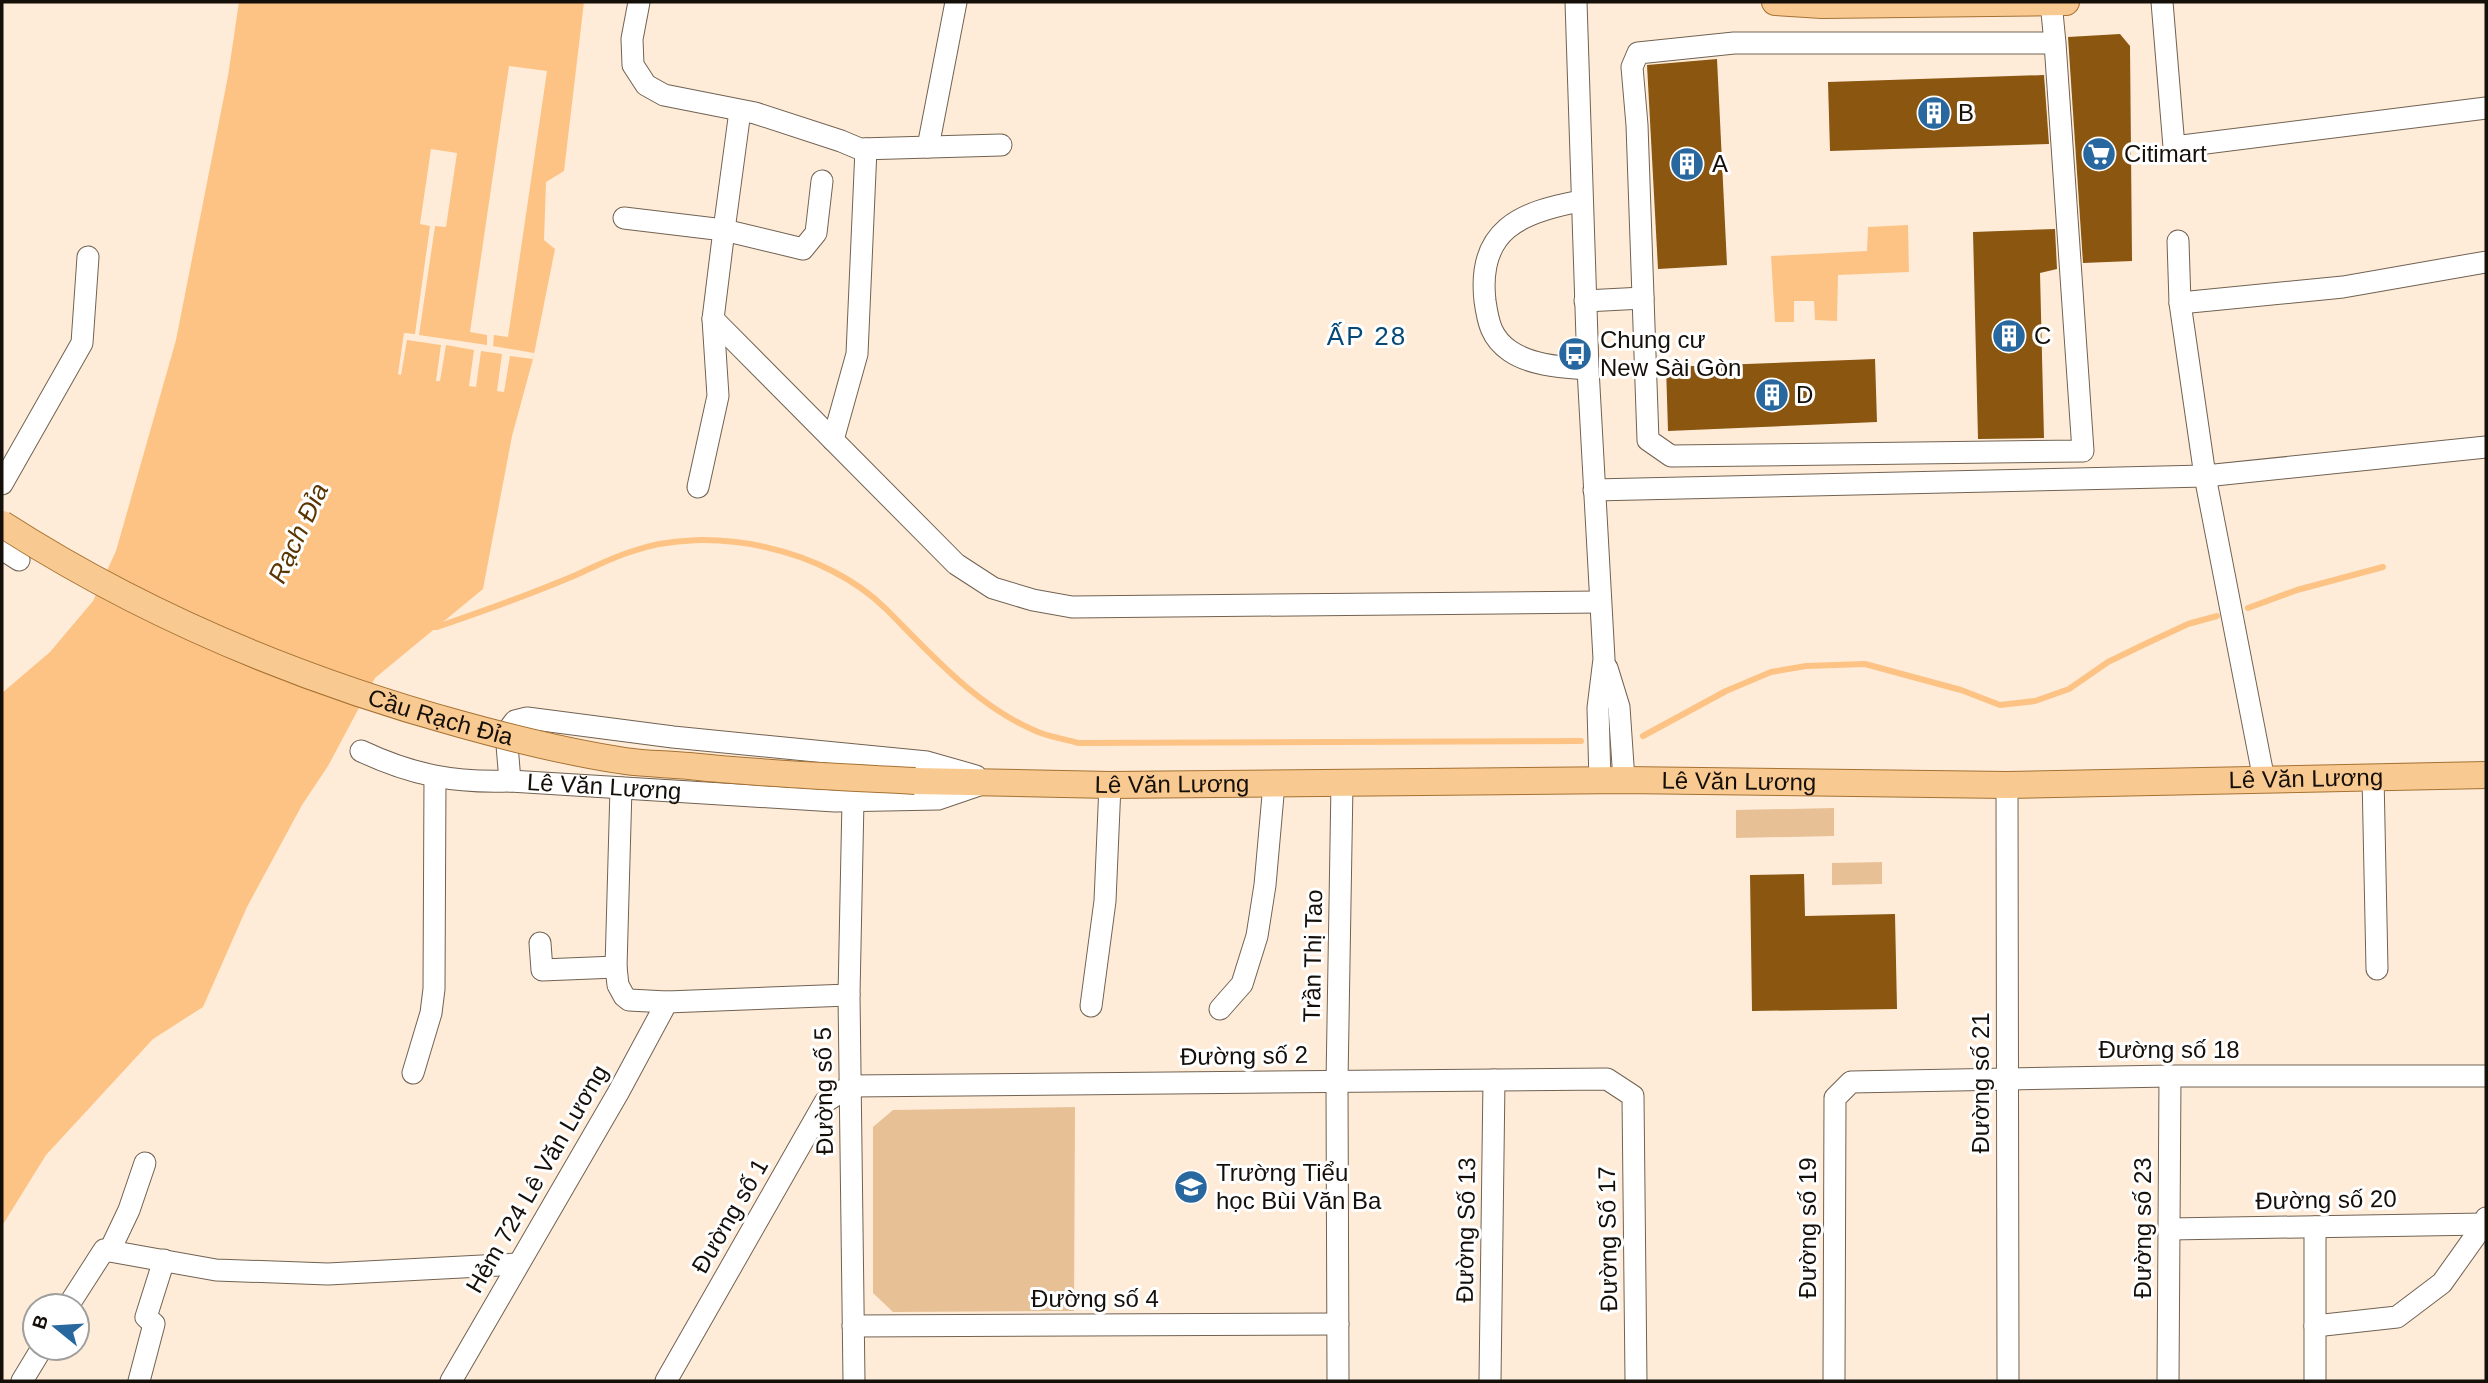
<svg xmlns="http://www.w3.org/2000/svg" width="2488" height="1383" font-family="Arial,sans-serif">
<rect width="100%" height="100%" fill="#feecd9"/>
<g fill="#e8c096">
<path d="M1834 808V836L1736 838V810Z"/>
<path d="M1882 862V884L1832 885V863Z"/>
<path d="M1075 1107 1074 1311 893 1312 873 1293V1127L893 1110Z"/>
</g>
<g fill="#fdc384">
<path d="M239 2H584L564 171 546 182 544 240 555 249 533 359 512 436 483 589 375 678 328 766 302 805 247 907 203 1007 153 1039 46 1155 2 1226V693L50 652 93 601 116 551 176 340 228 76Z"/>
<path d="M1908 225 1909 272 1838 275 1837 321 1815 320 1814 301H1794V322H1775L1771 256 1867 251 1868 227Z"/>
</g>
<path fill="#feecd9" d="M509 66 547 71 508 337 494 335 493 346 534 353 533 359 510 356 504 392 497 391 502 354 481 351 476 387 469 386 474 350 446 345 440 381H436L441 345 407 340 401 375 398 374 404 333 415 334 430 226 420 224 431 149 457 153 446 227 435 226 419 335 487 345V335L470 332Z"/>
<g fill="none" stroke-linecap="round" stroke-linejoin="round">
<g stroke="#fdc384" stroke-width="6">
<path d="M2248 608 2297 590 2383 567"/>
<path d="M430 627H437C484 611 531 594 576 575 594 567 611 558 630 552 710 523 826 549 886 609 931 654 977 707 1038 732 1050 737 1065 739 1078 743L1581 741"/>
<path d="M1643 736 1726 691 1771 672 1806 666 1865 664 1961 690 2000 705 2035 701 2069 689 2108 662 2143 645 2188 624 2217 616"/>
</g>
</g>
<g fill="#8a5610">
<path d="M2120 34 2130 46 2132 261 2083 263 2068 37Z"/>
<path d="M1717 59 1727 265 1658 269 1647 65Z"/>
<path d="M2044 75 2049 144 1830 151 1828 82Z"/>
<path d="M2055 229 2057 269 2040 273 2044 438 1978 439 1973 232Z"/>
<path d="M1875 359 1877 422 1668 431 1666 367Z"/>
<path d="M1804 874 1805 916 1895 914 1897 1009 1752 1011 1750 875Z"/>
</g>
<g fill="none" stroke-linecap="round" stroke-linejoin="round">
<g stroke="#716252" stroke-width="23">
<g id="minor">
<path d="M639 2 632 39 633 65 646 85 664 95 755 113 841 141 860 149 1001 145"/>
<path d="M1576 2 1588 369 1604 659 1598 708 1600 781"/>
<path d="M2051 2 2055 43 2083 451 1671 456 1648 440 1637 125 1632 67 1638 53 1734 43H2055"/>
<path d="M2162 2 2174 147 2486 108"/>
<path d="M740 111 724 230 803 249 816 233 822 181"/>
<path d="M928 147 956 2"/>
<path d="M1581 201C1520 212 1477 230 1485 301 1488 322 1491 338 1510 351 1532 366 1563 367 1588 369"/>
<path d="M624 218 724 230 713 319 956 564 993 588 1033 600 1072 607 1600 602"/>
<path d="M2178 241 2180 303 2205 476 2264 780"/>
<path d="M1585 301 1643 298"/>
<path d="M2180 303 2343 287 2486 262"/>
<path d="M833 440 857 354 866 149"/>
<path d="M2 484 82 343 88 257"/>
<path d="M698 487 718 396 713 319"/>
<path d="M1594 490 2205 476 2486 447"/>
<path d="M2 549 19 560"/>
<path d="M1607 668 1619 707 1624 780"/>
<path id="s1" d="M361 751C412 775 454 783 510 781L835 801 938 799 979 785"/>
<path d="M2373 776 2377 969"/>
<path d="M510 781 506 733 515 721 527 718 673 737 927 762 976 776"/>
<path d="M2007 785 2008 1381"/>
<path d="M621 788 616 967 618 985 624 996 629 1000 667 1002 849 995"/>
<path d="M853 800 849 995 854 1381"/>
<path d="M540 943 542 970 616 967"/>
<path d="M1091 1006 1105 901 1110 785"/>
<path d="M1220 1009 1242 984 1257 936 1265 885 1274 784"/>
<path d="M413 1073 431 1013 434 989 435 777"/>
<path d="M2315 1227V1381"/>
<path d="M2169 1229 2484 1224"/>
<path d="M110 1250 129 1210 145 1163"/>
<path d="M68 1306 104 1250 216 1270 328 1274 518 1264"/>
<path d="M853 1326 1338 1324"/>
<path d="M2315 1326 2397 1317 2442 1283 2484 1224 2486 1218"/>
<path d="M22 1381 42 1348"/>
<path d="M139 1381 154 1324 146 1317 164 1260"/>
<path d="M451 1381 618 1093 667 1002"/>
<path d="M666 1381 825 1102 850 1086 1607 1079 1633 1096 1636 1381"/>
<path d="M1338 1381 1337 1082 1342 784"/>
<path d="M1490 1381 1494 1080"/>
<path d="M1834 1381 1835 1098 1851 1082 2170 1076H2486"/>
<path d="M2168 1381 2170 1076"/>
</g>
</g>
<g stroke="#a67132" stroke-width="28">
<g id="major">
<path d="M1775 2 1822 5 2066 2"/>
<path id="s2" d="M915 781 1110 785 1624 780 2007 785 2486 775"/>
</g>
</g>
<use href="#minor" stroke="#fff" stroke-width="21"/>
<use href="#major" stroke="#f8ca91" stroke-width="26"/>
<g stroke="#a67132" stroke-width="28" stroke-linecap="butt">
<g id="major-bridge">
<path id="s3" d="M2 524C142 614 300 680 460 724 514 739 570 753 625 761 646 764 668 764 689 766 764 774 839 777 915 781"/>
</g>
</g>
<use href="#major-bridge" stroke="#f8ca91" stroke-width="26"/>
</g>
<defs>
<g id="building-disc" transform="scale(1.75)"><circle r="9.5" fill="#28689e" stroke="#fff"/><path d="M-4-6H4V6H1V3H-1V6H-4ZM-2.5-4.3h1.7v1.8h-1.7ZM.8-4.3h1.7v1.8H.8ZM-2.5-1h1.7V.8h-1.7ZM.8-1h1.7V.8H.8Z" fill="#fff"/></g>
<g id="supermarket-disc" transform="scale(1.75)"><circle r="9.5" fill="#28689e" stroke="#fff"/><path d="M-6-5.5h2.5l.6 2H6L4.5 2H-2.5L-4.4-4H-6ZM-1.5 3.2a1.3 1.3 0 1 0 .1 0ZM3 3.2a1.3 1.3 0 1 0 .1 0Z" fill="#fff"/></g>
<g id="bus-disc" transform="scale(1.75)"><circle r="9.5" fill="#28689e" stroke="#fff"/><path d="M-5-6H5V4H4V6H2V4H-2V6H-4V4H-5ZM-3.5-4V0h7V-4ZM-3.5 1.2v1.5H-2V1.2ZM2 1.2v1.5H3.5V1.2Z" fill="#fff"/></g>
<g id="school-disc" transform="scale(1.75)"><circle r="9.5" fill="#28689e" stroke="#fff"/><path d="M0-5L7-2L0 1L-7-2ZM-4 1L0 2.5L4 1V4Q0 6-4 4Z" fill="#fff"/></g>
</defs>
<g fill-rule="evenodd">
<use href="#building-disc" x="1934" y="113"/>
<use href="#supermarket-disc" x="2099" y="154"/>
<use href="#building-disc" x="1687" y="164"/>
<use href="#building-disc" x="2009" y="336"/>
<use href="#bus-disc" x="1575" y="354"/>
<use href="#building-disc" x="1772" y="395"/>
<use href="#school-disc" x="1191" y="1187"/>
</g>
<g text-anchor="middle" stroke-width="6" stroke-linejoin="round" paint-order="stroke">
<g font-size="24" fill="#150f09" stroke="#fff" text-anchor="start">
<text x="1958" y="121">B</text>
<text x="2124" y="162">Citimart</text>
<text x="1712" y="172">A</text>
<text x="2034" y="344">C</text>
<text x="1600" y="348">Chung cư<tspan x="1600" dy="28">New Sài Gòn</tspan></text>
<text x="1796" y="403">D</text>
<text x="1216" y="1181">Trường Tiểu<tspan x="1216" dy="28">học Bùi Văn Ba</tspan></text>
</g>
<g font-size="24" fill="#150f09" stroke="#fff">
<text dy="8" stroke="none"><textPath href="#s3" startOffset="481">Cầu Rạch Đỉa</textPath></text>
<text dy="8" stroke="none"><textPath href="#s2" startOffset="1391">Lê Văn Lương</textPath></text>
<text dy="8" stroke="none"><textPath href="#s2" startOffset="824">Lê Văn Lương</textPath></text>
<text dy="8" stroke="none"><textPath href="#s2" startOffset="257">Lê Văn Lương</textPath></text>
<text dy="8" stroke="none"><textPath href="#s1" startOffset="248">Lê Văn Lương</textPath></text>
<text transform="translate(1313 956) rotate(-89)" y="8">Trần Thị Tao</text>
<text x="2169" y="1058">Đường số 18</text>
<text transform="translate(1244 1056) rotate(-1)" y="8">Đường số 2</text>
<text transform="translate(1981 1083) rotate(-90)" y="8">Đường số 21</text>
<text transform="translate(824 1091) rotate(-91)" y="8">Đường số 5</text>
<text transform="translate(537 1179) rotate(-60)" y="8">Hẻm 724 Lê Văn Lương</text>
<text transform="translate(2326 1200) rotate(-1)" y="8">Đường số 20</text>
<text transform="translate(730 1216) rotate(-60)" y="8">Đường số 1</text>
<text transform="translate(1808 1228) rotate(-90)" y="8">Đường số 19</text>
<text transform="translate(2143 1228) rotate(-90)" y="8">Đường số 23</text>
<text transform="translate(1466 1230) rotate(-89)" y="8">Đường Số 13</text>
<text transform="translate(1608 1239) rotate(-91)" y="8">Đường Số 17</text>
<text x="1095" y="1307">Đường số 4</text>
</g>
<g font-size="26" letter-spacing="2" fill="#074877" stroke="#fff">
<text x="1367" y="345">ẤP 28</text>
</g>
<g font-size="26" font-style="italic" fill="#5a3501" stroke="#fff">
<text transform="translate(298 533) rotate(-65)" y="9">Rạch Đỉa</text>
</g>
</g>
<rect width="2488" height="1383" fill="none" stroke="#150f09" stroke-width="7"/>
<g transform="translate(56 1327) rotate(288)"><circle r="33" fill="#ffffff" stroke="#a19f9d" stroke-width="2"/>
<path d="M0-5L12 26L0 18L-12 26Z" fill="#28689e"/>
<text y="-10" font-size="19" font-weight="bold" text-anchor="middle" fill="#150f09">B</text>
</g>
</svg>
